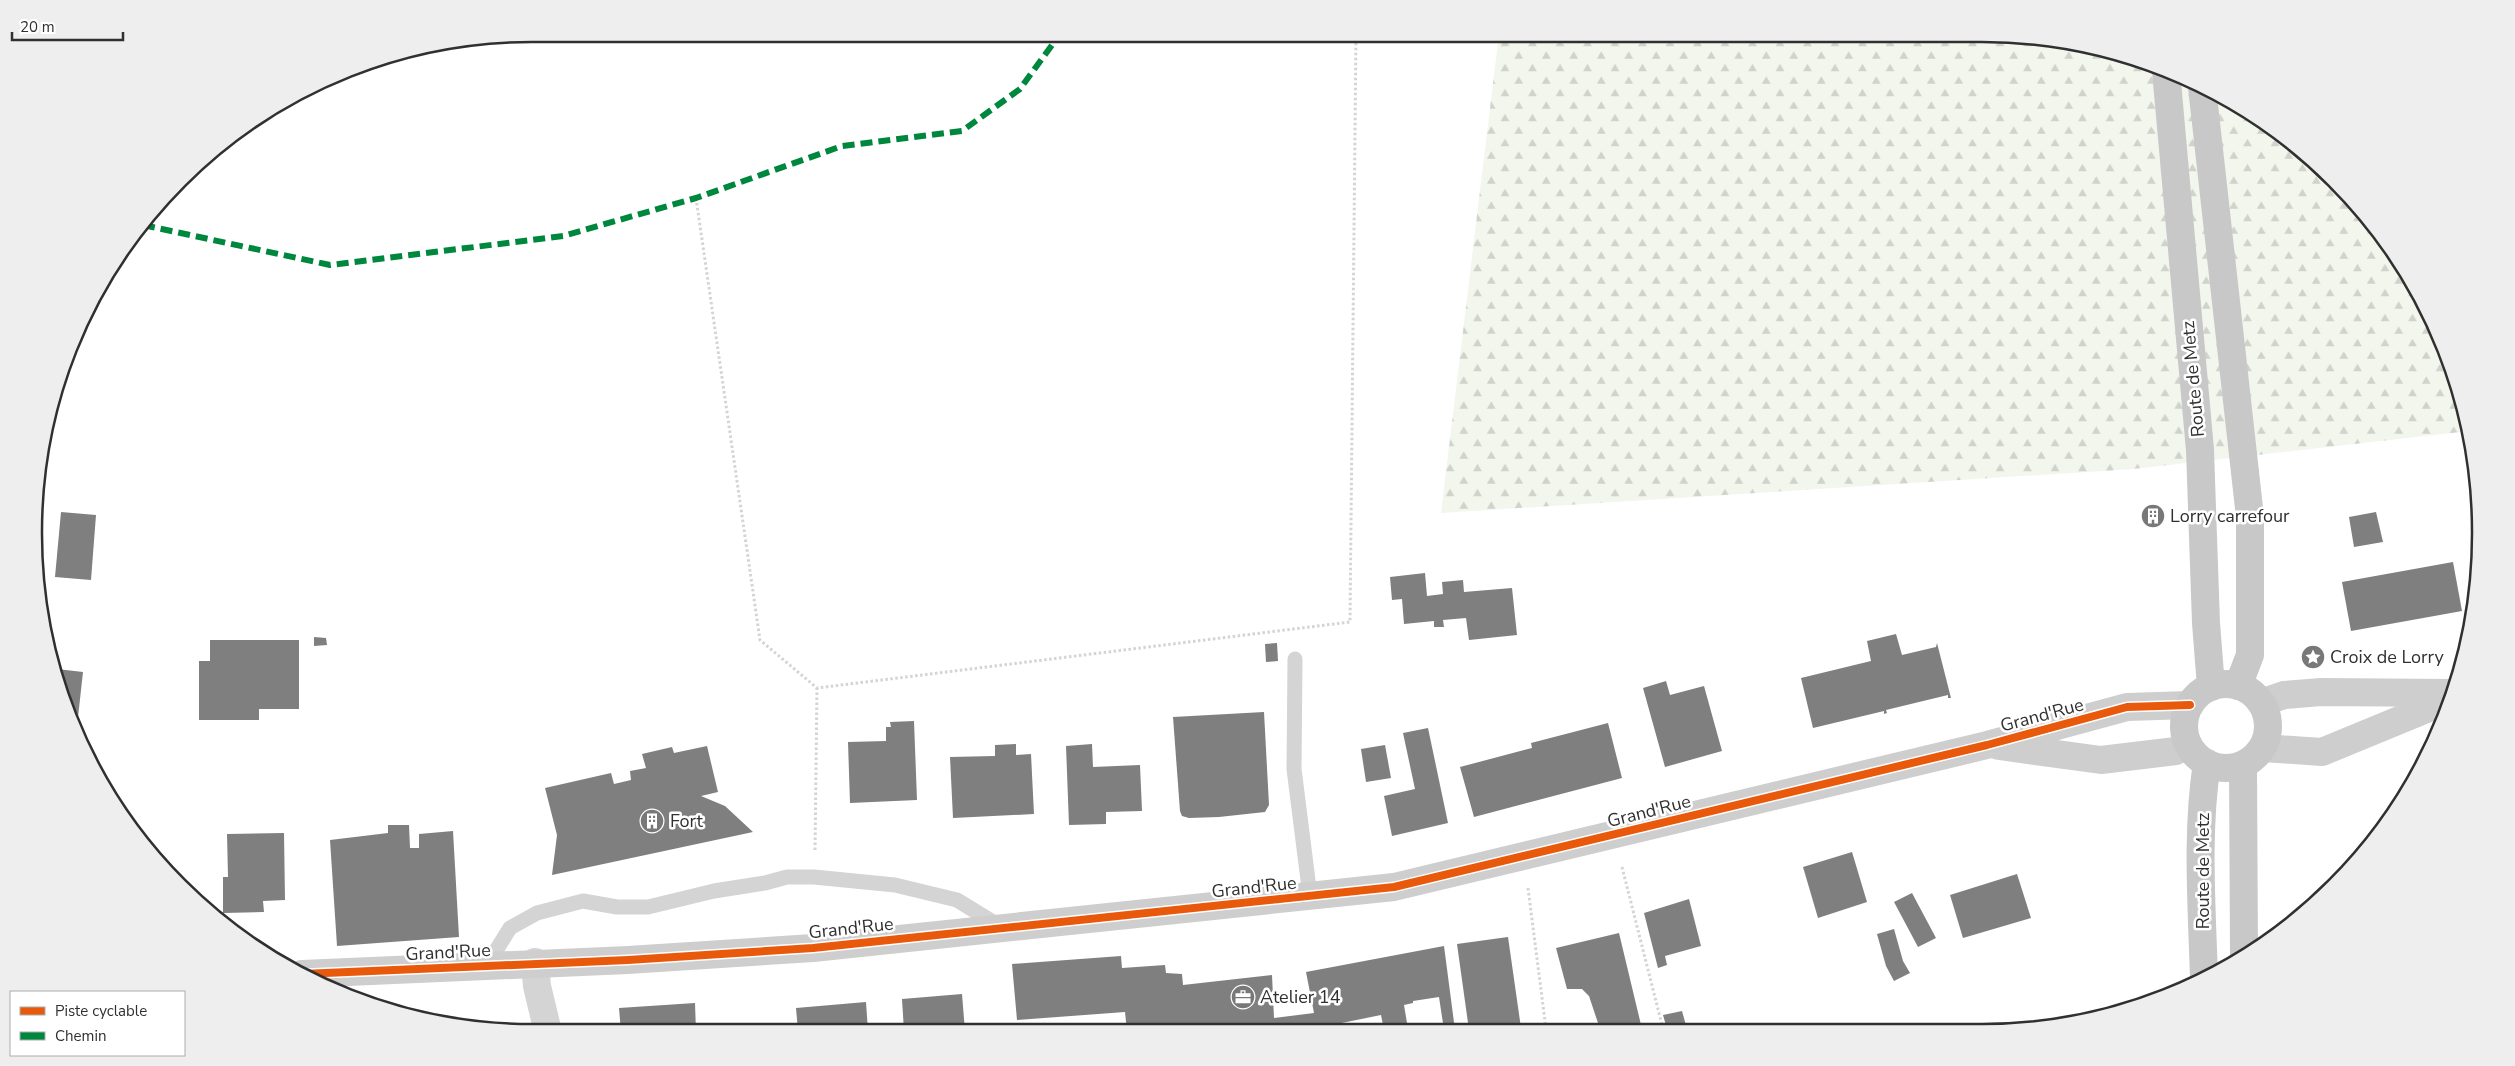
<svg xmlns="http://www.w3.org/2000/svg" width="2515" height="1066" font-family="'Nunito Sans',sans-serif">
<defs>
<pattern id="forest-firs" width="22" height="20" patternUnits="userSpaceOnUse" patternTransform="scale(1.25)"><rect width="22" height="20" fill="#f2f6ed"/><path d="M5 1l3.5 6h-7zM16 11l3.5 6h-7z" fill="#d0d3cc"/></pattern>
</defs>
<rect width="100%" height="100%" fill="#fff"/>
<path fill="url(#forest-firs)" d="M1499 34H1982L2079 43 2143 60 2232 101 2311 158 2378 229 2430 312 2464 404 2469 431 2133 469 1441 513Z"/>
<g fill="#7f7f7f">
<path d="M2159 508 2161 521 2148 524 2146 510Z"/>
<path d="M61 512 96 515 91 580 55 577Z"/>
<path d="M2376 512 2383 542 2354 547 2349 517Z"/>
<path d="M2453 562 2462 611 2351 631 2342 582Z"/>
<path d="M1425 573 1427 596 1443 594 1442 582 1463 580 1464 592 1512 588 1517 635 1469 640 1466 618 1443 620 1444 627H1434V621L1404 624 1402 599 1392 600 1390 577Z"/>
<path d="M1896 634 1902 655 1936 647 1937 643 1951 698H1948V695L1886 710 1887 713 1884 714V711L1813 728 1801 678 1871 661 1867 641Z"/>
<path d="M314 637 326 638 327 645 314 646Z"/>
<path d="M210 640H299V709H259V720H199V661H210Z"/>
<path d="M1277 643 1278 661 1266 662 1265 644Z"/>
<path d="M57 669 83 672 77 726 72 724 56 674Z"/>
<path d="M1666 681 1670 695 1704 686 1722 751 1665 767 1643 688Z"/>
<path d="M1264 712 1269 805 1265 812 1219 817 1189 818 1182 816 1180 811 1173 717Z"/>
<path d="M914 721 917 800 850 803 848 742 886 741V727H891L890 722Z"/>
<path d="M1608 723 1622 778 1474 817 1460 767 1532 748 1531 743Z"/>
<path d="M1428 728 1448 823 1392 836 1384 796 1415 789 1403 733Z"/>
<path d="M1016 744V755L1031 754 1034 814 953 818 950 757 995 756V745Z"/>
<path d="M1092 744 1093 767 1140 765 1142 811 1106 812V824L1069 825 1066 746Z"/>
<path d="M1385 745 1391 778 1366 782 1361 749Z"/>
<path d="M707 746 718 792 701 796 725 806 753 832 552 875 557 835 545 788 611 773 614 784 631 780 630 771 646 768 642 754 672 747 674 753Z"/>
<path d="M388 825H409L410 848H419V834L453 831 459 937 337 946 330 840 388 833Z"/>
<path d="M284 833 285 900 263 901 264 912 223 913V877H228L227 834Z"/>
<path d="M1852 852 1867 902 1818 918 1803 867Z"/>
<path d="M2017 874 2031 918 1963 938 1950 895Z"/>
<path d="M1912 893 1936 938 1918 947 1894 902Z"/>
<path d="M1689 899 1701 946 1665 956 1667 965 1658 968 1644 913Z"/>
<path d="M1894 929 1903 961 1910 973 1894 981 1886 966 1877 934Z"/>
<path d="M1619 933 1642 1029H1600L1589 996 1582 989H1567L1556 948Z"/>
<path d="M1508 937 1521 1028 1469 1030 1457 944Z"/>
<path d="M1444 946 1455 1030H1444L1439 997 1413 1001V1003L1404 1005 1408 1029 1403 1030H1384L1381 1015 1317 1028V1030L1127 1031 1125 1012 1017 1020 1012 964 1121 956 1122 968 1165 965 1166 973 1182 974 1183 985 1272 975 1274 1018 1314 1013 1306 972Z"/>
<path d="M962 994 965 1031H904L902 999Z"/>
<path d="M866 1002 868 1031H798L796 1008Z"/>
<path d="M695 1003 696 1032H621L619 1008Z"/>
<path d="M1682 1011 1687 1029H1667L1663 1015Z"/>
</g>
<g fill="none" stroke-linecap="round" stroke-linejoin="round">
<g stroke="#d4d4d4" stroke-width="3" stroke-dasharray="2.5 2.5" stroke-linecap="butt">
<path d="M696 198 760 640 817 688 1350 622 1356 34"/>
<path d="M815 850 817 688"/>
<path d="M1622 867 1663 1029"/>
<path d="M1528 888 1546 1029"/>
</g>
<g stroke="#d4d4d4" stroke-width="15">
<path d="M1295 659 1294 769 1310 896"/>
<path d="M487 965 510 928 537 913 583 901 617 907H648L714 891 765 883 787 877H814L895 885 957 900 1001 927"/>
</g>
<path stroke="#d4d4d4" stroke-width="28" d="M535 962 537 986 548 1032"/>
<g stroke="#cecece" stroke-width="28">
<path d="M2261 703 2284 695 2321 692 2451 693"/>
<path d="M1999 746 2101 760 2176 751 2188 744"/>
<path d="M2263 748 2322 752 2453 698"/>
<path d="M302 974 628 960 813 948 1394 887 1987 745 2127 707 2190 705"/>
</g>
<g stroke="#c8c8c8" stroke-width="28">
<path d="M2166 71 2200 450 2206 623 2211 687"/>
<path d="M2202 87 2250 517V655L2238 686"/>
<circle cx="2226" cy="726" r="42"/>
<path d="M2243 765 2244 956"/>
<path d="M2204 979C2202 908 2196 833 2207 763"/>
</g>
<path stroke="#00873e" stroke-width="6" stroke-dasharray="12 6" stroke-linecap="butt" d="M143 225 330 265 563 236 696 198 842 146 962 131 1020 89 1060 34"/>
<g stroke="#fff" stroke-width="11">
<path id="cycleway" d="M302 974 628 960 813 948 1394 887 1987 745 2127 707 2190 705"/>
</g>
<use href="#cycleway" stroke="#e8590c" stroke-width="8"/>
</g>
<defs>
<g id="building-disc" transform="scale(1.25)"><circle r="9.5" fill="#787878" stroke="#fff"/><path d="M-4-6H4V6H1V3H-1V6H-4ZM-2.5-4.3h1.7v1.8h-1.7ZM.8-4.3h1.7v1.8H.8ZM-2.5-1h1.7V.8h-1.7ZM.8-1h1.7V.8H.8Z" fill="#fff"/></g>
<g id="sight-disc" transform="scale(1.25)"><circle r="9.5" fill="#787878" stroke="#fff"/><path d="M0-6L1.8-2.2L6-1.7L2.9 1.2L3.7 5.4L0 3.3L-3.7 5.4L-2.9 1.2L-6-1.7L-1.8-2.2Z" fill="#fff"/></g>
<g id="office-disc" transform="scale(1.25)"><circle r="9.5" fill="#787878" stroke="#fff"/><path d="M-6-3h4V-5.5h4V-3h4V5H-6ZM-1-4.5V-3h2v-1.5ZM-6 0V1H6V0Z" fill="#fff"/></g>
</defs>
<g fill-rule="evenodd">
<use href="#building-disc" x="2153" y="516"/>
<use href="#sight-disc" x="2313" y="657"/>
<use href="#building-disc" x="652" y="821"/>
<use href="#office-disc" x="1243" y="997"/>
</g>
<g text-anchor="middle" stroke-width="5" stroke-linejoin="round" paint-order="stroke">
<g font-size="18" fill="#303030" stroke="#fff">
<text transform="translate(2193 379) rotate(-95)" y="6">Route de Metz</text>
<text transform="translate(2042 715) rotate(-15)" y="6">Grand'Rue</text>
<text transform="translate(1649 811) rotate(-14)" y="6">Grand'Rue</text>
<text transform="translate(2203 871) rotate(-90)" y="6">Route de Metz</text>
<text transform="translate(1254 887) rotate(-6)" y="6">Grand'Rue</text>
<text transform="translate(851 928) rotate(-6)" y="6">Grand'Rue</text>
<text transform="translate(448 952) rotate(-3)" y="6">Grand'Rue</text>
</g>
<g font-size="18" fill="#303030" stroke="#fff" text-anchor="start">
<text x="2170" y="522">Lorry carrefour</text>
<text x="2330" y="663">Croix de Lorry</text>
<text x="670" y="827">Fort</text>
<text x="1260" y="1003">Atelier 14</text>
</g>
</g>
<path d="M0 0H2515V1066H0ZM532 42H1982A490 490 0 0 1 2472 532V534A490 490 0 0 1 1982 1024H532A490 490 0 0 1 42 534V532A490 490 0 0 1 532 42Z" fill="#eee" fill-rule="evenodd"/>
<path fill="none" stroke="#303030" stroke-width="2.5" d="M532 42H1982A490 490 0 0 1 2472 532V534A490 490 0 0 1 1982 1024H532A490 490 0 0 1 42 534V532A490 490 0 0 1 532 42Z"/>
<rect x="10" y="991" width="175" height="65" fill="#ffffff" stroke="#acacac"/>
<rect x="20" y="1007" width="25" height="8" fill="#e8590c" stroke="#acacac"/>
<text x="55" y="1016" font-size="15" fill="#303030">Piste cyclable</text>
<rect x="20" y="1032" width="25" height="8" fill="#00873e" stroke="#acacac"/>
<text x="55" y="1041" font-size="15" fill="#303030">Chemin</text>
<path d="M12 32v8h111v-8" fill="none" stroke="#303030" stroke-width="2.5"/>
<text x="20" y="32" font-size="15" fill="#303030" stroke="#ffffff" stroke-width="4" paint-order="stroke">20 m</text>
</svg>
